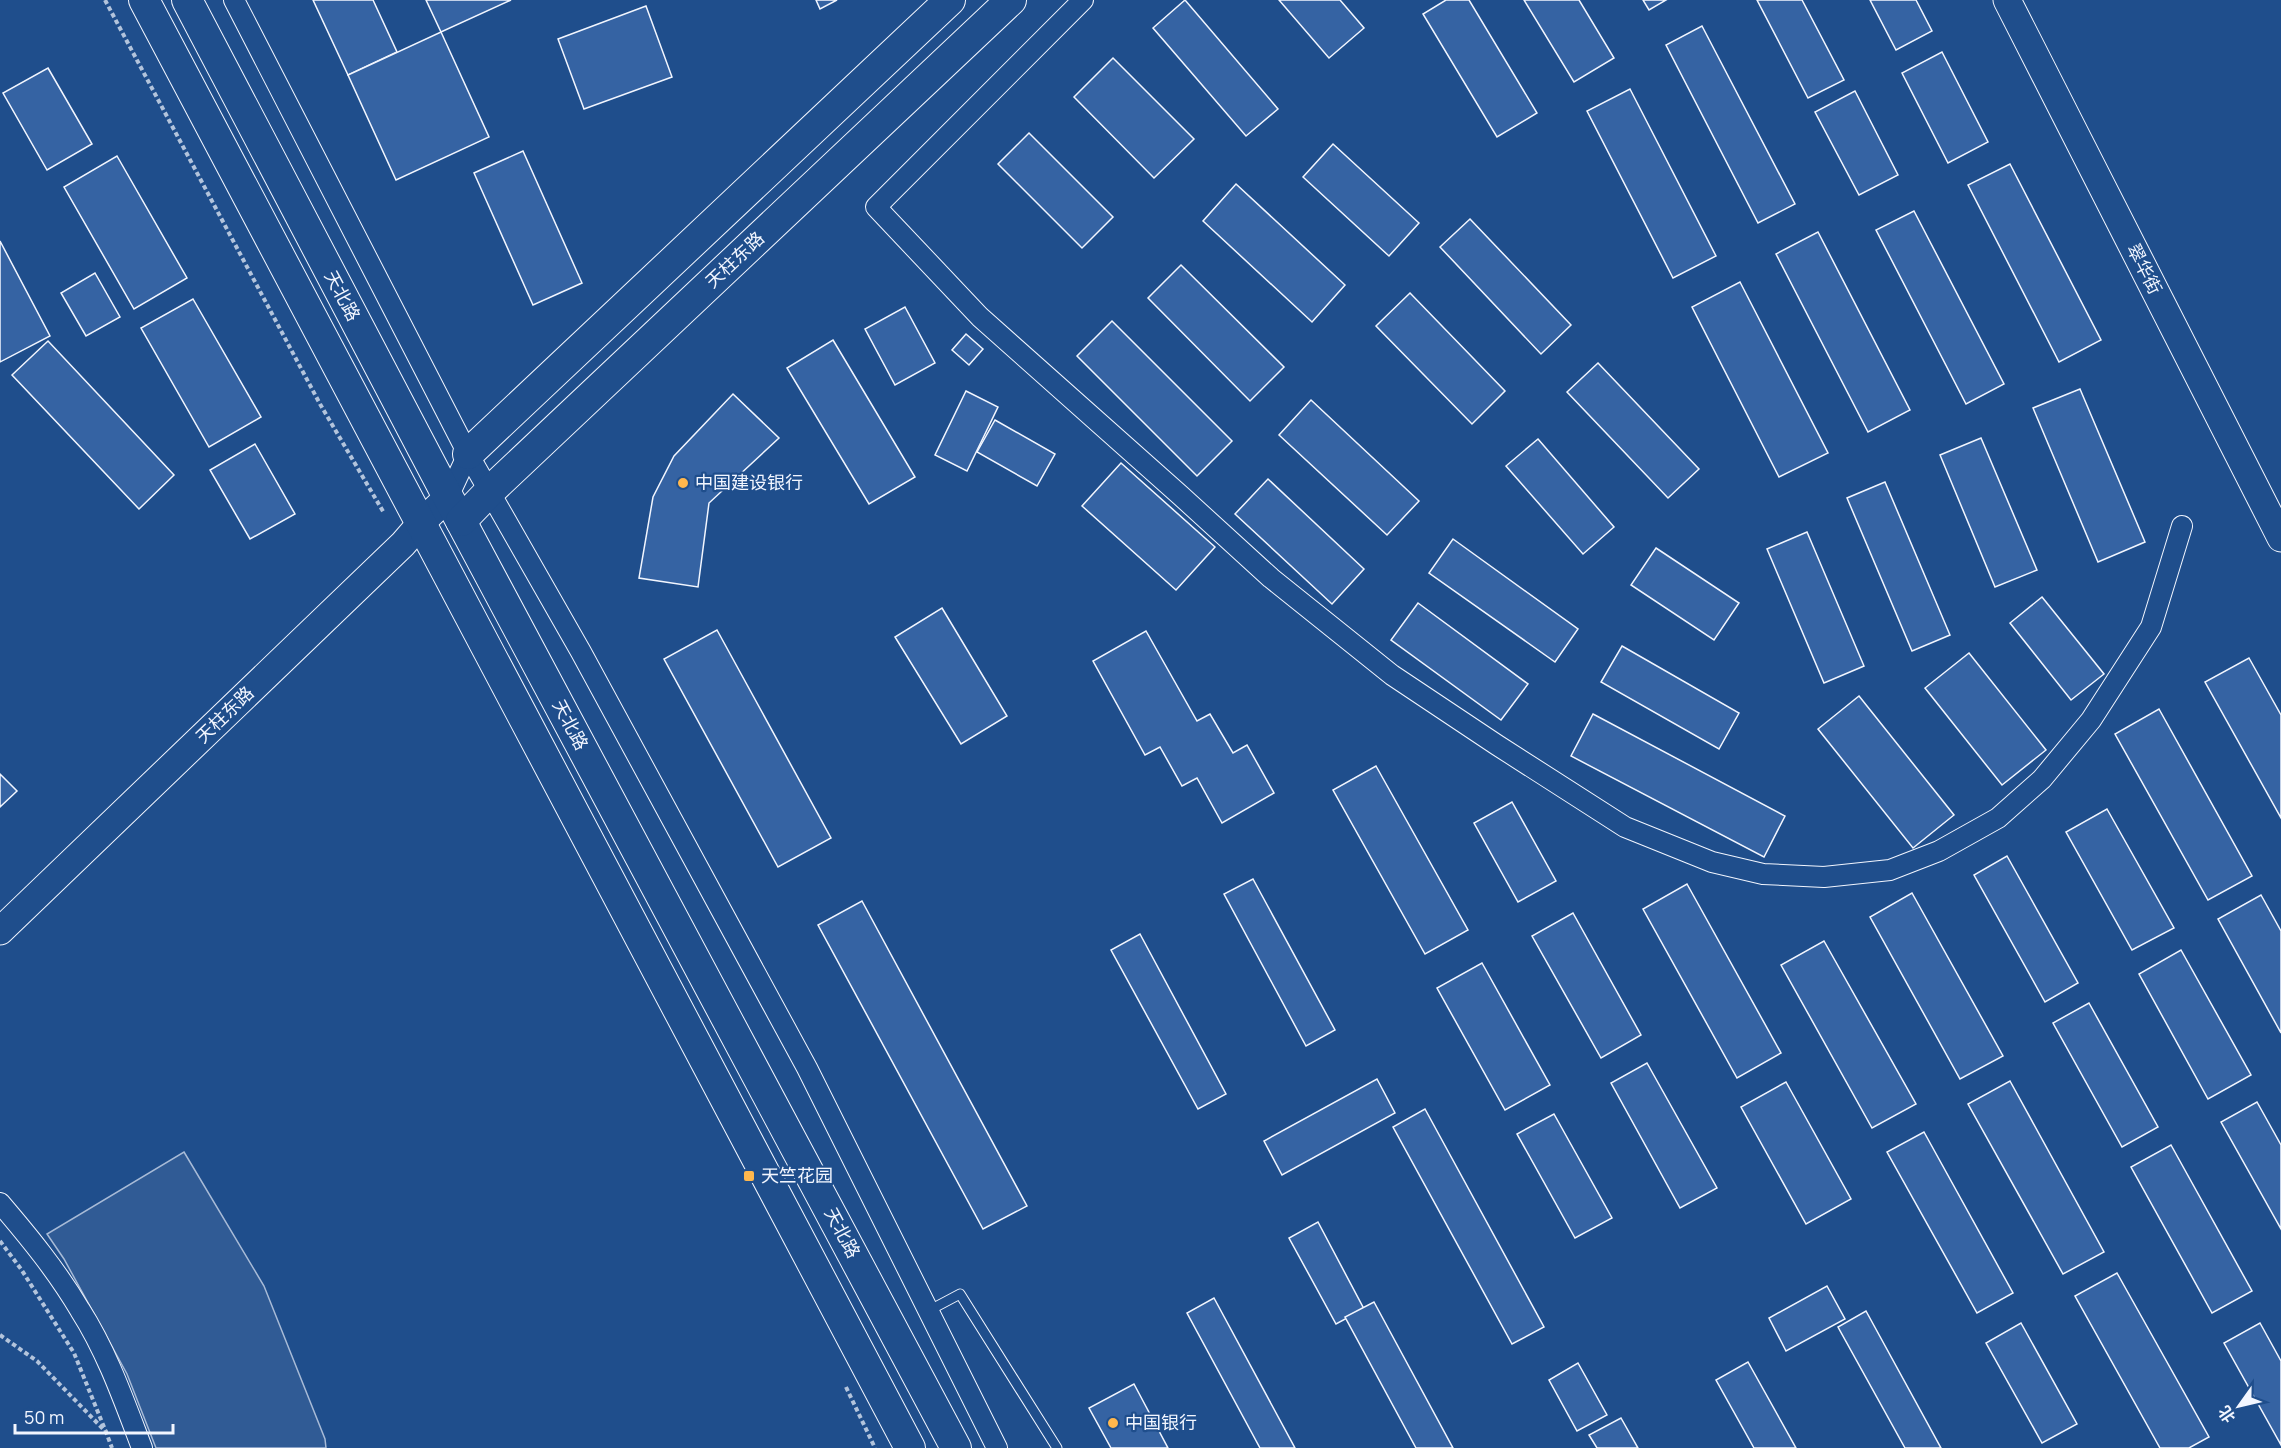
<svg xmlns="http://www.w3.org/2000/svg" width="2281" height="1448" font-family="Manrope,'Noto Sans SC',sans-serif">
<rect width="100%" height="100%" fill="#1f4e8c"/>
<path fill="#305b95" stroke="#a8bbd7" stroke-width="1.5" d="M184 1152 264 1286 325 1439 326 1448H156L127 1374 64 1259 47 1234Z"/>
<g fill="#3563a3" stroke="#f2f6ff" stroke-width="1.5">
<path d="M313 0H373L397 52 348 75Z"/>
<path d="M426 0H511L441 32Z"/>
<path d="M816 0H837L820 9Z"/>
<path d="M1185 0 1278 109 1246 136 1153 28Z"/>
<path d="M1279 0H1340L1364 28 1329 58Z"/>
<path d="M1446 0H1469L1537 113 1497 137 1423 14Z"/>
<path d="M1524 0H1579L1614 58 1574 82Z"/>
<path d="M1643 0H1666L1649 10Z"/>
<path d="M1757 0H1802L1844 80 1808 98Z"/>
<path d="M1870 0H1916L1932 31 1896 50Z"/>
<path d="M646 6 672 77 584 109 558 39Z"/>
<path d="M1702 26 1795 204 1758 223 1666 45Z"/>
<path d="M441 32 489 137 396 180 348 75Z"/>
<path d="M1942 52 1988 142 1948 163 1902 73Z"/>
<path d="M1113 58 1194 139 1154 178 1074 97Z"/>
<path d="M48 68 92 144 47 170 3 93Z"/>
<path d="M1630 89 1716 256 1673 278 1587 111Z"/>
<path d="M1855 91 1898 175 1859 195 1815 112Z"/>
<path d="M1029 133 1113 217 1082 248 998 164Z"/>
<path d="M1333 144 1419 223 1389 256 1303 177Z"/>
<path d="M523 151 582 283 533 305 474 173Z"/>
<path d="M117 156 187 278 134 309 64 187Z"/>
<path d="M2010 164 2101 340 2059 362 1968 185Z"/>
<path d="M1236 184 1345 285 1312 322 1203 221Z"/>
<path d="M1914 211 2004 384 1966 404 1876 230Z"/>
<path d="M1470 219 1571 325 1541 354 1440 247Z"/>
<path d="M1818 232 1910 410 1868 432 1776 254Z"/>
<path d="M0 241 50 336 0 362Z"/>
<path d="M1181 265 1284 367 1250 401 1148 298Z"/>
<path d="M95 273 120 317 86 336 61 293Z"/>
<path d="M1740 282 1828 453 1779 477 1692 307Z"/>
<path d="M1410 293 1505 391 1472 424 1376 326Z"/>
<path d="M193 299 261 417 209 447 141 328Z"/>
<path d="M905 307 935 363 895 385 865 329Z"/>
<path d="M1112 321 1232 441 1197 476 1077 356Z"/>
<path d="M966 334 983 349 969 365 952 350Z"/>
<path d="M833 340 915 477 869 504 787 368Z"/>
<path d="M48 341 174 475 139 509 12 375Z"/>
<path d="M1598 363 1699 469 1668 498 1567 392Z"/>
<path d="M2080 389 2145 542 2098 562 2033 408Z"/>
<path d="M966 391 998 407 967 471 935 455Z"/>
<path d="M733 394 779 438 709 503 698 587 639 578 653 497 674 456Z"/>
<path d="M1311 400 1419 501 1387 535 1279 435Z"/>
<path d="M995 420 1055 454 1037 486 977 452Z"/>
<path d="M1981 438 2037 570 1995 587 1940 455Z"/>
<path d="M1538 439 1614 527 1583 554 1506 466Z"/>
<path d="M255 444 295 514 250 539 210 470Z"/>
<path d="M1121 463 1215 547 1176 590 1082 506Z"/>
<path d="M1268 479 1364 569 1332 604 1235 514Z"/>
<path d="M1885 482 1950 635 1912 651 1847 498Z"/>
<path d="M1807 532 1864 666 1824 683 1767 549Z"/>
<path d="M1453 539 1578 629 1555 662 1429 573Z"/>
<path d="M1656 548 1739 603 1714 640 1631 585Z"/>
<path d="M2042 597 2104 674 2071 700 2010 623Z"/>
<path d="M1418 603 1528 684 1501 720 1391 640Z"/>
<path d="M942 608 1007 716 961 744 895 637Z"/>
<path d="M717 630 831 838 778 867 664 659Z"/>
<path d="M1146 631 1197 721 1210 714 1233 753 1247 745 1274 793 1222 823 1197 778 1182 786 1160 747 1145 755 1093 661Z"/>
<path d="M1622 646 1739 713 1719 749 1601 682Z"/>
<path d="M1969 653 2046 750 2002 785 1925 688Z"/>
<path d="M2249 658 2281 715V818L2205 682Z"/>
<path d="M1859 696 1954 815 1913 848 1818 729Z"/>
<path d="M2159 709 2252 876 2208 900 2115 734Z"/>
<path d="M1593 714 1785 816 1764 857 1571 756Z"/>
<path d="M1376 766 1468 930 1425 954 1333 790Z"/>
<path d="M0 774 17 791 0 807Z"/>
<path d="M1512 802 1556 881 1518 902 1474 823Z"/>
<path d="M2107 809 2174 928 2132 950 2066 832Z"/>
<path d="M2007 856 2078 983 2045 1002 1974 875Z"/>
<path d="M1253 879 1335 1030 1306 1046 1224 894Z"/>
<path d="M1687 884 1781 1053 1737 1078 1643 909Z"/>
<path d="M1912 893 2003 1056 1960 1079 1870 917Z"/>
<path d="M2261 895 2281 931V1033L2218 919Z"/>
<path d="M862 901 1027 1206 983 1229 818 925Z"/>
<path d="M1573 913 1641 1035 1601 1058 1532 936Z"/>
<path d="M1140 934 1226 1094 1198 1109 1111 950Z"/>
<path d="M1824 941 1916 1104 1872 1128 1781 965Z"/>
<path d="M2181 950 2251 1075 2208 1099 2139 974Z"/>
<path d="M1482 963 1550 1085 1505 1110 1437 988Z"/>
<path d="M2089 1003 2158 1127 2122 1147 2053 1023Z"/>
<path d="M1647 1063 1717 1188 1680 1208 1611 1083Z"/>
<path d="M1377 1079 1395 1113 1282 1175 1264 1141Z"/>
<path d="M2010 1081 2104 1252 2063 1274 1968 1104Z"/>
<path d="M1786 1082 1851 1199 1806 1224 1741 1107Z"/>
<path d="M2257 1102 2281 1145V1229L2221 1122Z"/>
<path d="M1425 1109 1544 1327 1512 1344 1393 1127Z"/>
<path d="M1554 1114 1612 1218 1575 1238 1517 1134Z"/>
<path d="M1924 1132 2013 1293 1977 1313 1887 1152Z"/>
<path d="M2171 1145 2252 1291 2212 1313 2131 1167Z"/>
<path d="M1318 1222 1364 1309 1336 1324 1289 1238Z"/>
<path d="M2117 1273 2209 1437 2189 1448H2160L2075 1296Z"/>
<path d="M1827 1286 1845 1319 1786 1351 1769 1318Z"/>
<path d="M1214 1298 1295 1448H1260L1187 1313Z"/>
<path d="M1374 1302 1453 1448H1416L1345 1317Z"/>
<path d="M1866 1311 1941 1448H1905L1838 1327Z"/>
<path d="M2021 1323 2077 1424 2042 1443 1986 1343Z"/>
<path d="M2260 1323 2281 1361V1445L2224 1343Z"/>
<path d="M1748 1362 1796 1448H1754L1716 1380Z"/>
<path d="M1578 1363 1607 1415 1577 1431 1549 1380Z"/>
<path d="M1134 1384 1168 1448H1111L1089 1408Z"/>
<path d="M1621 1418 1638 1448H1597L1589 1435Z"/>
</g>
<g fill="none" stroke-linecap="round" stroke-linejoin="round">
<g stroke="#f2f6ff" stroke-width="11">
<path id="lane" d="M928 1311 960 1294 1057 1448"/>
</g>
<g stroke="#f2f6ff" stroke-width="22">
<g id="street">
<path d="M234 0 468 454 581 652 807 1068 997 1448"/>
<path d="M1083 0 876 207 980 317 1180 495 1271 578 1392 675 1497 745 1625 827 1712 862 1763 874 1824 877 1890 870 1939 851 1998 818 2042 779 2091 720 2151 627 2182 526"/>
<path d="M448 497 468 454"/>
<path d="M0 1203C29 1237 57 1271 80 1310 107 1352 124 1401 142 1448"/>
</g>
</g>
<g stroke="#f2f6ff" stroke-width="29">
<g id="secondary">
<path d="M2007 0 2281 538"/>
<path d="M0 931 403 544 422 522 448 497"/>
</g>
</g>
<g stroke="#f2f6ff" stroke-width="32">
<g id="primary">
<path d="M144 0 910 1448"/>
<path d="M187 0 448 497 956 1448"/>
<path d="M468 454 950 0"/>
<path d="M461 521 489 492 1011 0"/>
</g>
</g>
<g stroke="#b3c4dc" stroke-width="4" stroke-dasharray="4.5 3" stroke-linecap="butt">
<path d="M105 0 320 404 384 513"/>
<path d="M0 1241 21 1269 74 1353 106 1432"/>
<path d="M0 1335 37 1361 106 1432 112 1448"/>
<path d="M846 1387 875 1448"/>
</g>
<use href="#lane" stroke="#1f4e8c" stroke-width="9"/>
<use href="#street" stroke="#1f4e8c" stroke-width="20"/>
<use href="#secondary" stroke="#1f4e8c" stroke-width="27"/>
<use href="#primary" stroke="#1f4e8c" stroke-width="30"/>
</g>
<g fill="#ffb74d" stroke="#1f4e8c" stroke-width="2">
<circle cx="683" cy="483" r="6"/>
<rect x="743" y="1170" width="12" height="12" rx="3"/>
<circle cx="1113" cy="1423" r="6"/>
</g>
<g text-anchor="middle" stroke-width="4.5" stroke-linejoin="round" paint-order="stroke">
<g font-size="18" fill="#f2f6ff" stroke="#1f4e8c">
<text transform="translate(735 260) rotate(-43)" y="6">天柱东路</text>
<text transform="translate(2144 269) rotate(63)" y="6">翠华街</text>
<text transform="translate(342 296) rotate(62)" y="6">天北路</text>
<text transform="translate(225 715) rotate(-44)" y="6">天柱东路</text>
<text transform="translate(570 725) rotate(62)" y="6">天北路</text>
<text transform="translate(842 1233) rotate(62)" y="6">天北路</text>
</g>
<g font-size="18" fill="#f2f6ff" stroke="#1f4e8c" text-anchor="start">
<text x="695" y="489">中国建设银行</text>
<text x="761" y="1182">天竺花园</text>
<text x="1125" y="1429">中国银行</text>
</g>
</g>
<g transform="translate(2239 1406) rotate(236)" stroke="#1f4e8c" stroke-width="4.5" paint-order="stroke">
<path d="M0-4.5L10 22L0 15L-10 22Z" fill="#f2f6ff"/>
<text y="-9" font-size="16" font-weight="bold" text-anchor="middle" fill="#f2f6ff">北</text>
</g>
<path d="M15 1424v9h158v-9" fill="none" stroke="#f2f6ff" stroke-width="3"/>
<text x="24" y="1424" font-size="18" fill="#f2f6ff" stroke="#1f4e8c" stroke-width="4.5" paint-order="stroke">50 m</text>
</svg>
